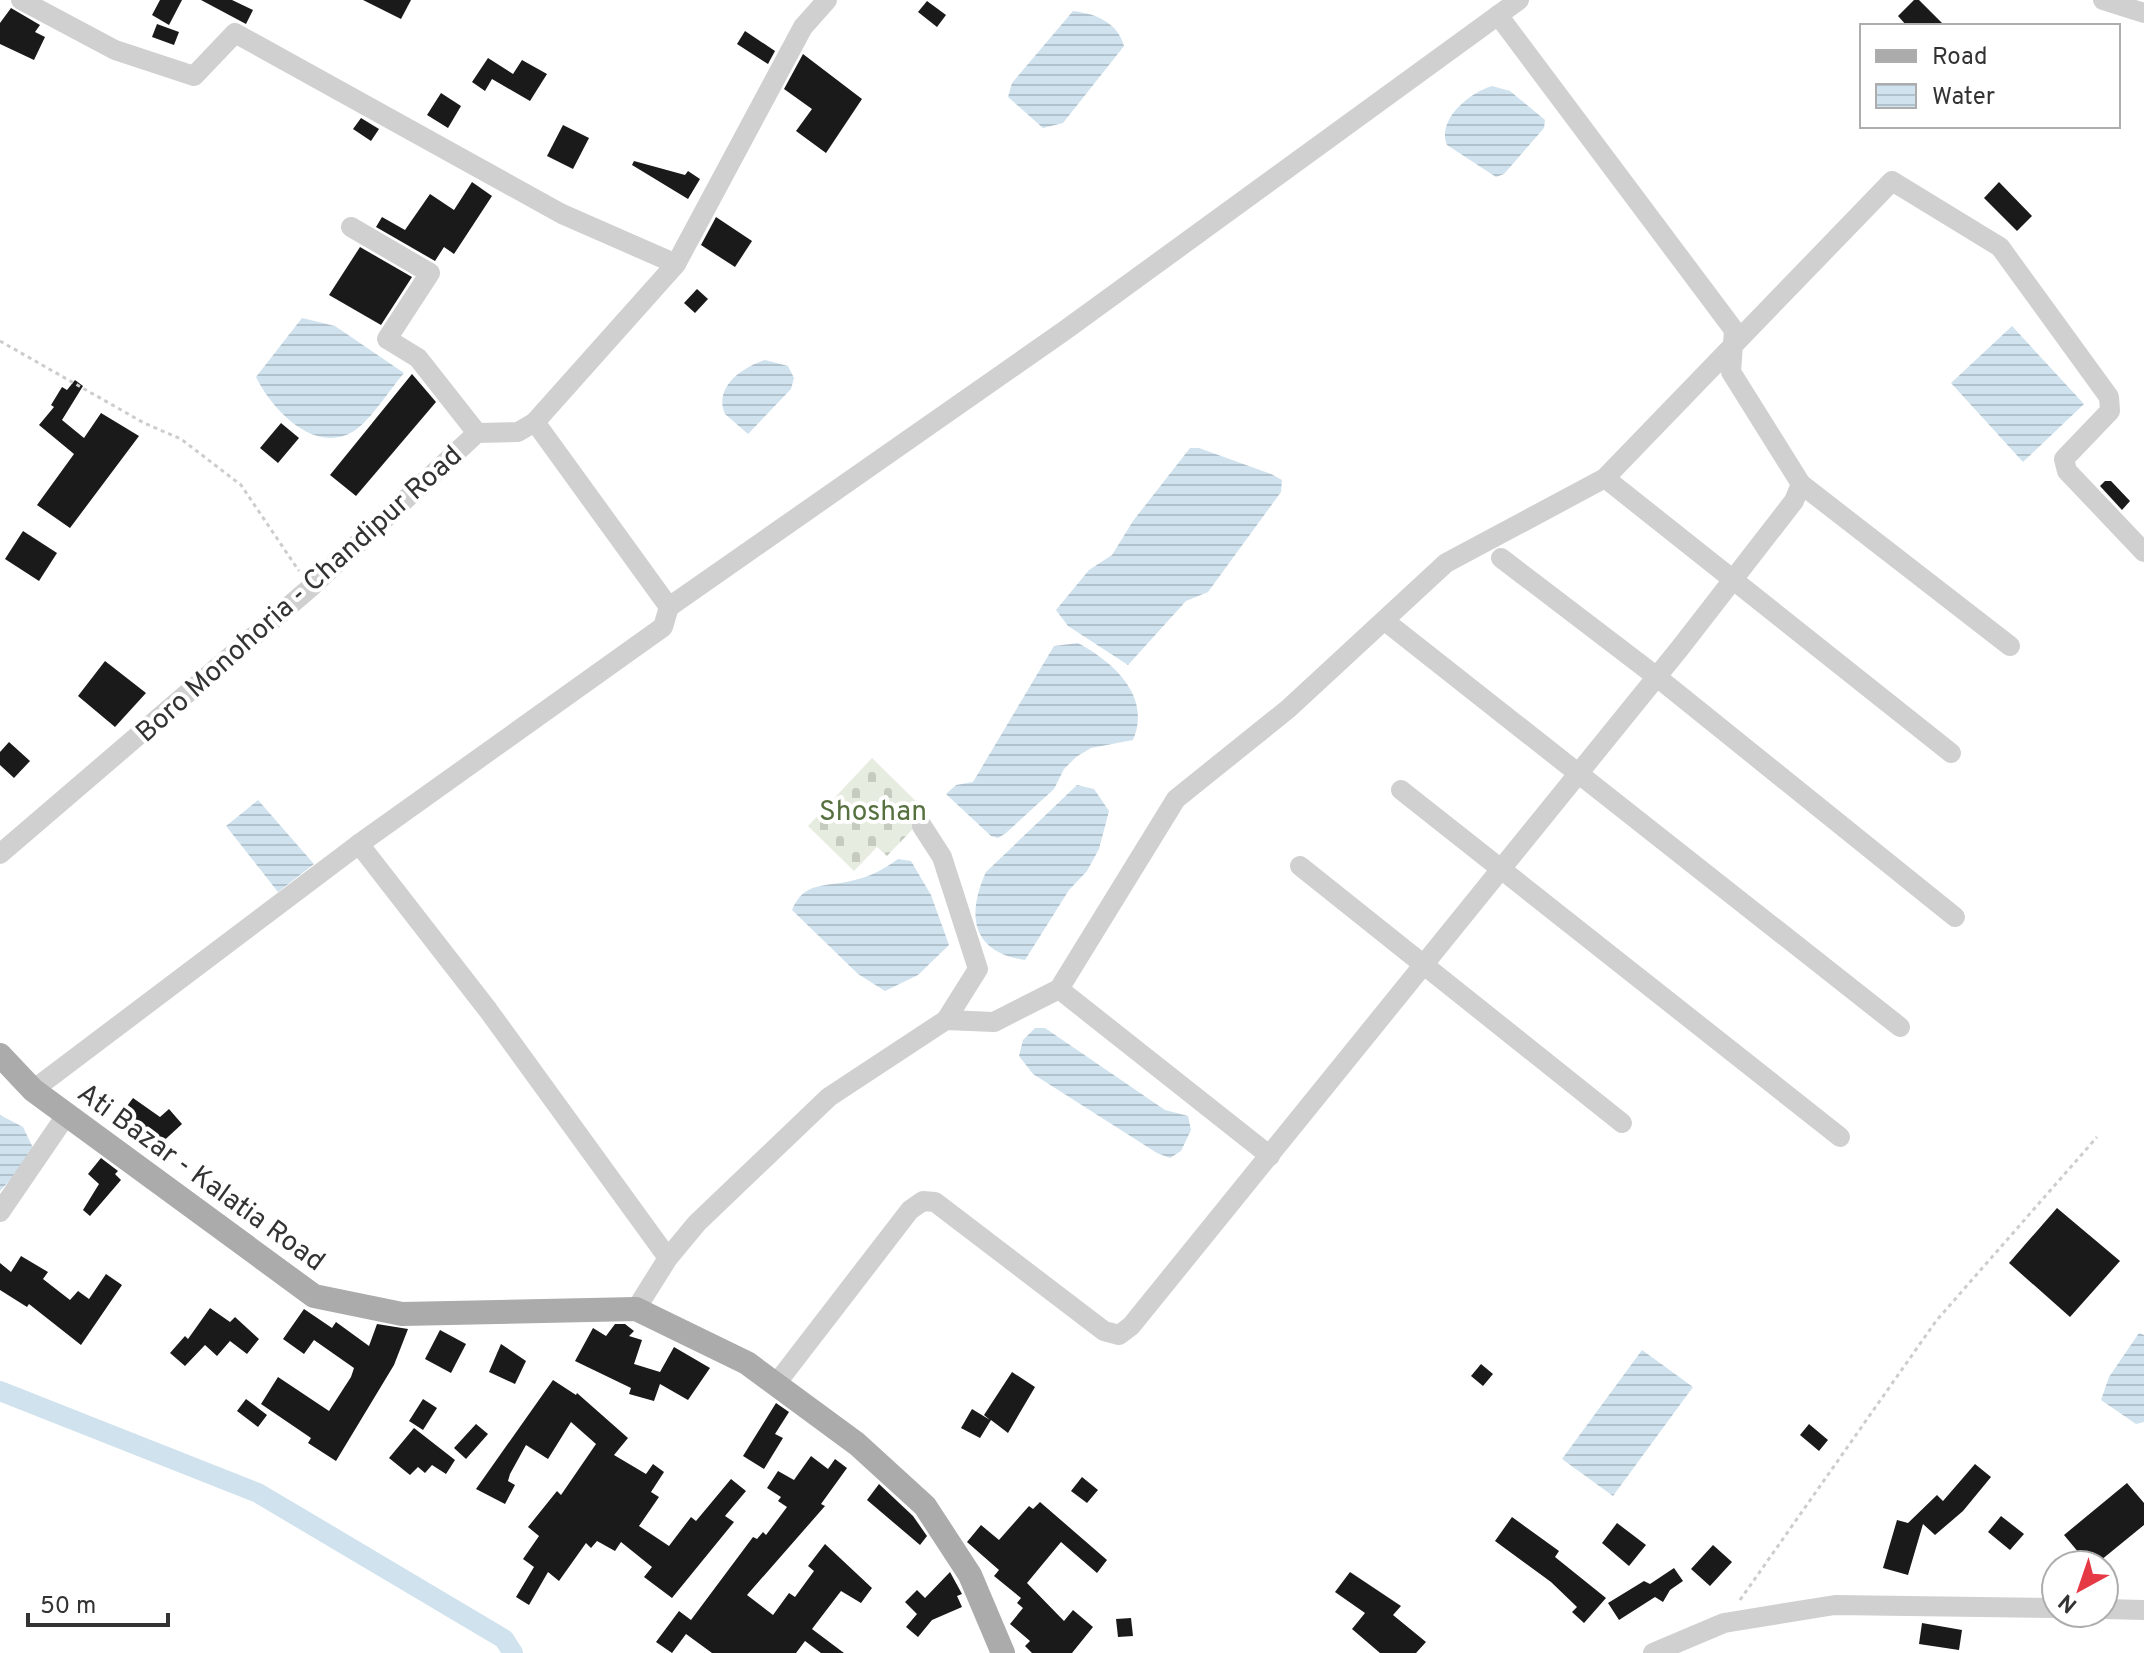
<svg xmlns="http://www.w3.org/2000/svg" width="2144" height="1653" font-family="Overpass,sans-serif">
<defs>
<pattern id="cemetery-stones" width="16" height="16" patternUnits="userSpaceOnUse" patternTransform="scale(2)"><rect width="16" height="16" fill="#e6ecdf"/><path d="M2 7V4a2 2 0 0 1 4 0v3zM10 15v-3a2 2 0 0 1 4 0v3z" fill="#c6cbc0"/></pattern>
<pattern id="water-rules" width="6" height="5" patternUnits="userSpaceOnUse" patternTransform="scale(2)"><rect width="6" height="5" fill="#cfe2ee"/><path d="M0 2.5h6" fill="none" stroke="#b2c2cd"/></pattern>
</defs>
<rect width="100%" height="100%" fill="#fff"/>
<path fill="url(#cemetery-stones)" d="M872 758 928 813 887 856 877 847 854 871 808 826Z"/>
<g fill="url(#water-rules)">
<path d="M1073 11C1096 14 1117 22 1124 46L1063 123 1043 128 1008 97 1012 83Z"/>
<path d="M1492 86 1510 91 1545 120 1544 128 1504 174 1496 177 1447 145C1436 119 1471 92 1492 86Z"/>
<path d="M302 318 335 326 404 373C391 388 370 421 354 431 314 456 271 408 256 377Z"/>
<path d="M2012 326 2084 404 2023 462 1951 383Z"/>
<path d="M765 360 788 366 794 378 791 389 748 434 725 414C713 387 743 367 765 360Z"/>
<path d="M1190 448H1199L1271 474 1282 480 1281 492 1208 592 1186 601 1128 665 1068 626 1056 610 1089 570 1112 555 1133 521Z"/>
<path d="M1078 643C1113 662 1152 696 1133 740L1091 748 1076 757 1064 769 1054 789 1006 833 998 838 991 836 946 794 956 785 973 782 1054 646Z"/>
<path d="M1077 785 1094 789 1109 811 1099 849 1087 871 1069 890 1025 960C972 952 966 916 986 872Z"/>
<path d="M258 800 314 864 278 892 226 826Z"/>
<path d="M898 859 911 861 931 895 949 945 918 975 885 991 858 974 792 910C804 881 825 887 851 881 869 877 883 870 898 859Z"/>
<path d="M1035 1028H1045L1165 1110 1188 1116 1191 1130 1181 1151 1170 1158 1157 1153 1033 1074 1019 1056 1023 1040Z"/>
<path d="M0 1115 23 1127 35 1152 0 1191Z"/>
<path d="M2139 1333 2144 1335V1422L2136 1424 2101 1400 2109 1377Z"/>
<path d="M1642 1350 1693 1387 1613 1496 1562 1459Z"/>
</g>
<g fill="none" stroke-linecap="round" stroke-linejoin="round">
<path stroke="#cfe2ee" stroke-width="20" d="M0 1391 258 1493 504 1639 513 1653"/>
</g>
<g fill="#1a1a1a">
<path d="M160 0H182L169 25 152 15Z"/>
<path d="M201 0H232L253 10 246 24Z"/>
<path d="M363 0H411L401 19Z"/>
<path d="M1914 0H1919L1945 26H1907L1898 16Z"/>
<path d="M927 1 946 15 937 27 918 12Z"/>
<path d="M11 8 40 25 35 32 45 37 34 60 0 44V23Z"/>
<path d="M157 24 179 32 174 45 152 37Z"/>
<path d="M745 31 775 51 768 64 737 44Z"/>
<path d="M803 54 862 99 826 153 796 131 812 109 784 89Z"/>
<path d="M488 58 513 74 522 60 547 74 530 101 492 79 485 91 472 82Z"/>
<path d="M441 93 461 106 448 128 427 115Z"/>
<path d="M361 118 379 129 371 141 353 129Z"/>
<path d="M563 125 589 138 573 169 547 156Z"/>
<path d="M634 161 685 175 688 171 700 179 688 199 632 165Z"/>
<path d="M472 182 492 196 454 254 444 247 435 261 376 227 382 217 405 230 430 194 454 210Z"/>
<path d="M1999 182 2032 216 2017 231 1984 198Z"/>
<path d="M716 217 752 241 735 267 701 245Z"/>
<path d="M360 247 412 277 381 325 329 295Z"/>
<path d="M697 289 708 299 695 313 684 303Z"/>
<path d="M412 374 436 402 356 496 330 475Z"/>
<path d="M75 380 83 386 62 420 84 438 101 413 139 436 70 528 37 505 74 454 39 425 54 407 51 405 62 387 67 390Z"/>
<path d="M281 423 299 438 278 463 260 448Z"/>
<path d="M2105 481H2111L2130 501 2122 510 2100 486Z"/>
<path d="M23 531 57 553 39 581 5 559Z"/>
<path d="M105 661 146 693 115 727 78 696Z"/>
<path d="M9 742 30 761 14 778 0 765V752Z"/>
<path d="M133 1098 160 1117 169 1109 182 1124 157 1147 121 1114Z"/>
<path d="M101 1158 118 1171 115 1174 121 1180 90 1216 83 1210 99 1184 88 1174Z"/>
<path d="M2057 1208 2120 1261 2070 1317 2009 1263Z"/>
<path d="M21 1256 48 1272 43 1279 70 1300 78 1291 89 1299 106 1274 122 1285 81 1345 29 1304 27 1307 0 1290V1263L11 1272Z"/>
<path d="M210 1308 230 1322 235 1317 259 1339 247 1354 230 1341 217 1356 205 1345 185 1366 170 1353 185 1336 188 1339Z"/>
<path d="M304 1309 332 1328 336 1322 369 1346 377 1324 408 1329 394 1365 336 1461 308 1443 311 1438 261 1404 278 1377 329 1411 351 1377 354 1368 314 1340 304 1354 283 1339Z"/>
<path d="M615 1324H625L634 1331 629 1336 642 1340 634 1364 660 1372 674 1347 710 1368 688 1400 660 1384 654 1401 629 1394 631 1388 575 1361 593 1328 606 1336Z"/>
<path d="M440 1330 466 1344 451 1373 425 1359Z"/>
<path d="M501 1344 526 1361 515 1384 489 1372Z"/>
<path d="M1481 1364 1493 1374 1483 1386 1471 1376Z"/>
<path d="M1012 1372 1035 1387 1008 1433 991 1420 980 1438 961 1428 972 1409 990 1420 984 1415Z"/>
<path d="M553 1380 576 1395 577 1393 628 1438 614 1455 646 1474 653 1464 664 1472 651 1492 659 1497 639 1526 669 1546 691 1517 696 1521 731 1479 746 1491 725 1516 734 1522 672 1598 644 1577 652 1567 621 1542 615 1551 597 1541 591 1548 586 1543 559 1581 548 1572 529 1605 516 1597 534 1567 523 1559 539 1536 528 1527 557 1491 561 1495 596 1444 571 1422 548 1459 526 1445 510 1474 508 1481 515 1485 505 1504 476 1489Z"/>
<path d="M246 1399 267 1415 258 1427 237 1411Z"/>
<path d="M423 1399 437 1408 423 1430 409 1421Z"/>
<path d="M776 1403 789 1412 775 1434 783 1438 764 1469 743 1456Z"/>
<path d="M476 1424 488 1434 466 1459 454 1448Z"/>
<path d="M1809 1424 1828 1440 1819 1451 1800 1435Z"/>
<path d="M414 1428 455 1460 446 1474 432 1465 425 1473 418 1467 410 1475 389 1458Z"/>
<path d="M811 1456 828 1469 835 1459 847 1468 821 1504 825 1506 747 1595 773 1615 789 1593 795 1597 814 1571 808 1566 825 1544 872 1588 861 1603 841 1591 812 1629 844 1653H821L805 1641 796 1653H712L686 1634 672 1653 656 1642 679 1611 691 1620 753 1537 757 1539 763 1532 766 1535 787 1507 778 1501 781 1497 767 1488 778 1471 794 1480Z"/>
<path d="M1975 1464 1991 1477 1963 1511 1935 1535 1923 1524 1908 1575 1883 1568 1897 1520 1908 1523 1937 1495 1943 1501Z"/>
<path d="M1082 1477 1098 1490 1087 1503 1071 1491Z"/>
<path d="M2127 1483 2144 1503V1525L2095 1565H2089L2064 1535Z"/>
<path d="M879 1484 913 1516 927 1536 920 1545 867 1500Z"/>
<path d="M1040 1502 1107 1560 1097 1573 1061 1542 1027 1583 1064 1621 1073 1610 1093 1627 1072 1653H1032L1025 1646 1030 1641 1010 1624 1023 1608 1017 1603 1021 1598 994 1576 999 1570 967 1542 981 1525 999 1540 1029 1506 1033 1509Z"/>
<path d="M2001 1516 2024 1534 2010 1550 1988 1532Z"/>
<path d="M1512 1517 1559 1551 1555 1557 1606 1598 1584 1623 1572 1612 1577 1607 1551 1582 1495 1541Z"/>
<path d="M1617 1523 1646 1545 1629 1566 1602 1543Z"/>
<path d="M1713 1545 1732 1562 1710 1586 1691 1569Z"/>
<path d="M1674 1568 1683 1581 1670 1590 1663 1602 1655 1597 1619 1620 1608 1603 1644 1581 1650 1584Z"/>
<path d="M950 1572 962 1594 957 1596 962 1607 932 1620 918 1637 906 1627 917 1614 905 1602 917 1590 925 1598Z"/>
<path d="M1350 1572 1401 1606 1393 1615 1426 1642 1416 1653H1380L1352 1629 1365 1613 1335 1592Z"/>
<path d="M1131 1618 1133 1636 1118 1637 1116 1619Z"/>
<path d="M1922 1623 1962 1630 1959 1650 1919 1644Z"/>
</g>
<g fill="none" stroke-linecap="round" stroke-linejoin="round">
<g stroke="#cdcdcd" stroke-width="3" stroke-dasharray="4 4" stroke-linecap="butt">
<path d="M0 341 144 423 181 439 241 485 299 571"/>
<path d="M1740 1600 1936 1321 2097 1137"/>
</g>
<g stroke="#d0d0d0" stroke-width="20">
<path d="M21 0 115 50 194 76 235 33 562 214 676 264"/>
<path d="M2103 0 2144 13"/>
<path d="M351 227 430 273 387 339 418 358 477 433"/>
<path d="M1605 478 1951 753"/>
<path d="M1801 484 2010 646"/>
<path d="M1501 558 1657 677 1955 917"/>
<path d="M669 607 1064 331 1519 0"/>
<path d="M1385 621 1900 1027"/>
<path d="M1401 790 1840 1137"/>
<path d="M922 826 942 857 978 969 946 1020"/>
<path d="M359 844 488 1010 668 1258"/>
<path d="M0 854 310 588 477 433 518 432 535 422 676 264 803 27 827 0"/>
<path d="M1300 866 1622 1123"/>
<path d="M1059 989 1270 1156"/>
<path d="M33 1090 359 844 663 627 669 607 535 422"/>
<path d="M0 1212 67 1114"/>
<path d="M636 1309 668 1258 697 1223 829 1097 946 1020 994 1022 1059 989 1176 799 1288 709 1446 563 1605 478 1892 181 2000 247 2109 397 2110 411 2064 459 2067 471 2144 552"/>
<path d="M776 1384 910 1210 923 1201 935 1202 1104 1331 1119 1335 1131 1326 1680 648 1794 501 1801 484 1731 372 1734 330 1498 15"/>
<path d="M2104 1609 2144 1610"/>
<path d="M1653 1653 1724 1623 1835 1605 2056 1608"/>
</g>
<path stroke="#ababab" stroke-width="24" d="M0 1055 33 1090 314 1296 402 1314 636 1309 747 1363 857 1444 925 1506 970 1575 1003 1653"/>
</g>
<g text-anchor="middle" stroke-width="8" stroke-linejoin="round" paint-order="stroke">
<g font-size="28" fill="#333" stroke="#fff">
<text transform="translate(298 593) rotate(-42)" y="10">Boro Monohoria - Chandipur Road</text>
<text transform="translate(202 1176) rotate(36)" y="10">Ati Bazar - Kalatia Road</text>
</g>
<g font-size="28" fill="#56703f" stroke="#fff">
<text x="873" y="820">Shoshan</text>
</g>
</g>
<rect x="1860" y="24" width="260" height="104" fill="#ffffff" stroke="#adadad" stroke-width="2"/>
<rect x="1876" y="50" width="40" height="12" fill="#ababab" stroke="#adadad" stroke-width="2"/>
<text x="1932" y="64" font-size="24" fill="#333333">Road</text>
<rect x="1876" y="84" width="40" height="24" fill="url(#water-rules)" stroke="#adadad" stroke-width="2"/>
<text x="1932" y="104" font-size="24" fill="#333333">Water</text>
<g transform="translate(2080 1589) rotate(220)"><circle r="38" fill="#ffffff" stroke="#adadad" stroke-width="2"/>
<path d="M0-6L14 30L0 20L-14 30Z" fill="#e63946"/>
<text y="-12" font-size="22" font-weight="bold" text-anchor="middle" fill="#333333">N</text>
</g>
<path d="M28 1613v12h140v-12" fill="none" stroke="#333333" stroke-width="4"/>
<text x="40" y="1613" font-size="24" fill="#333333" stroke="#ffffff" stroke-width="6" paint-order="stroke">50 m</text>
</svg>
